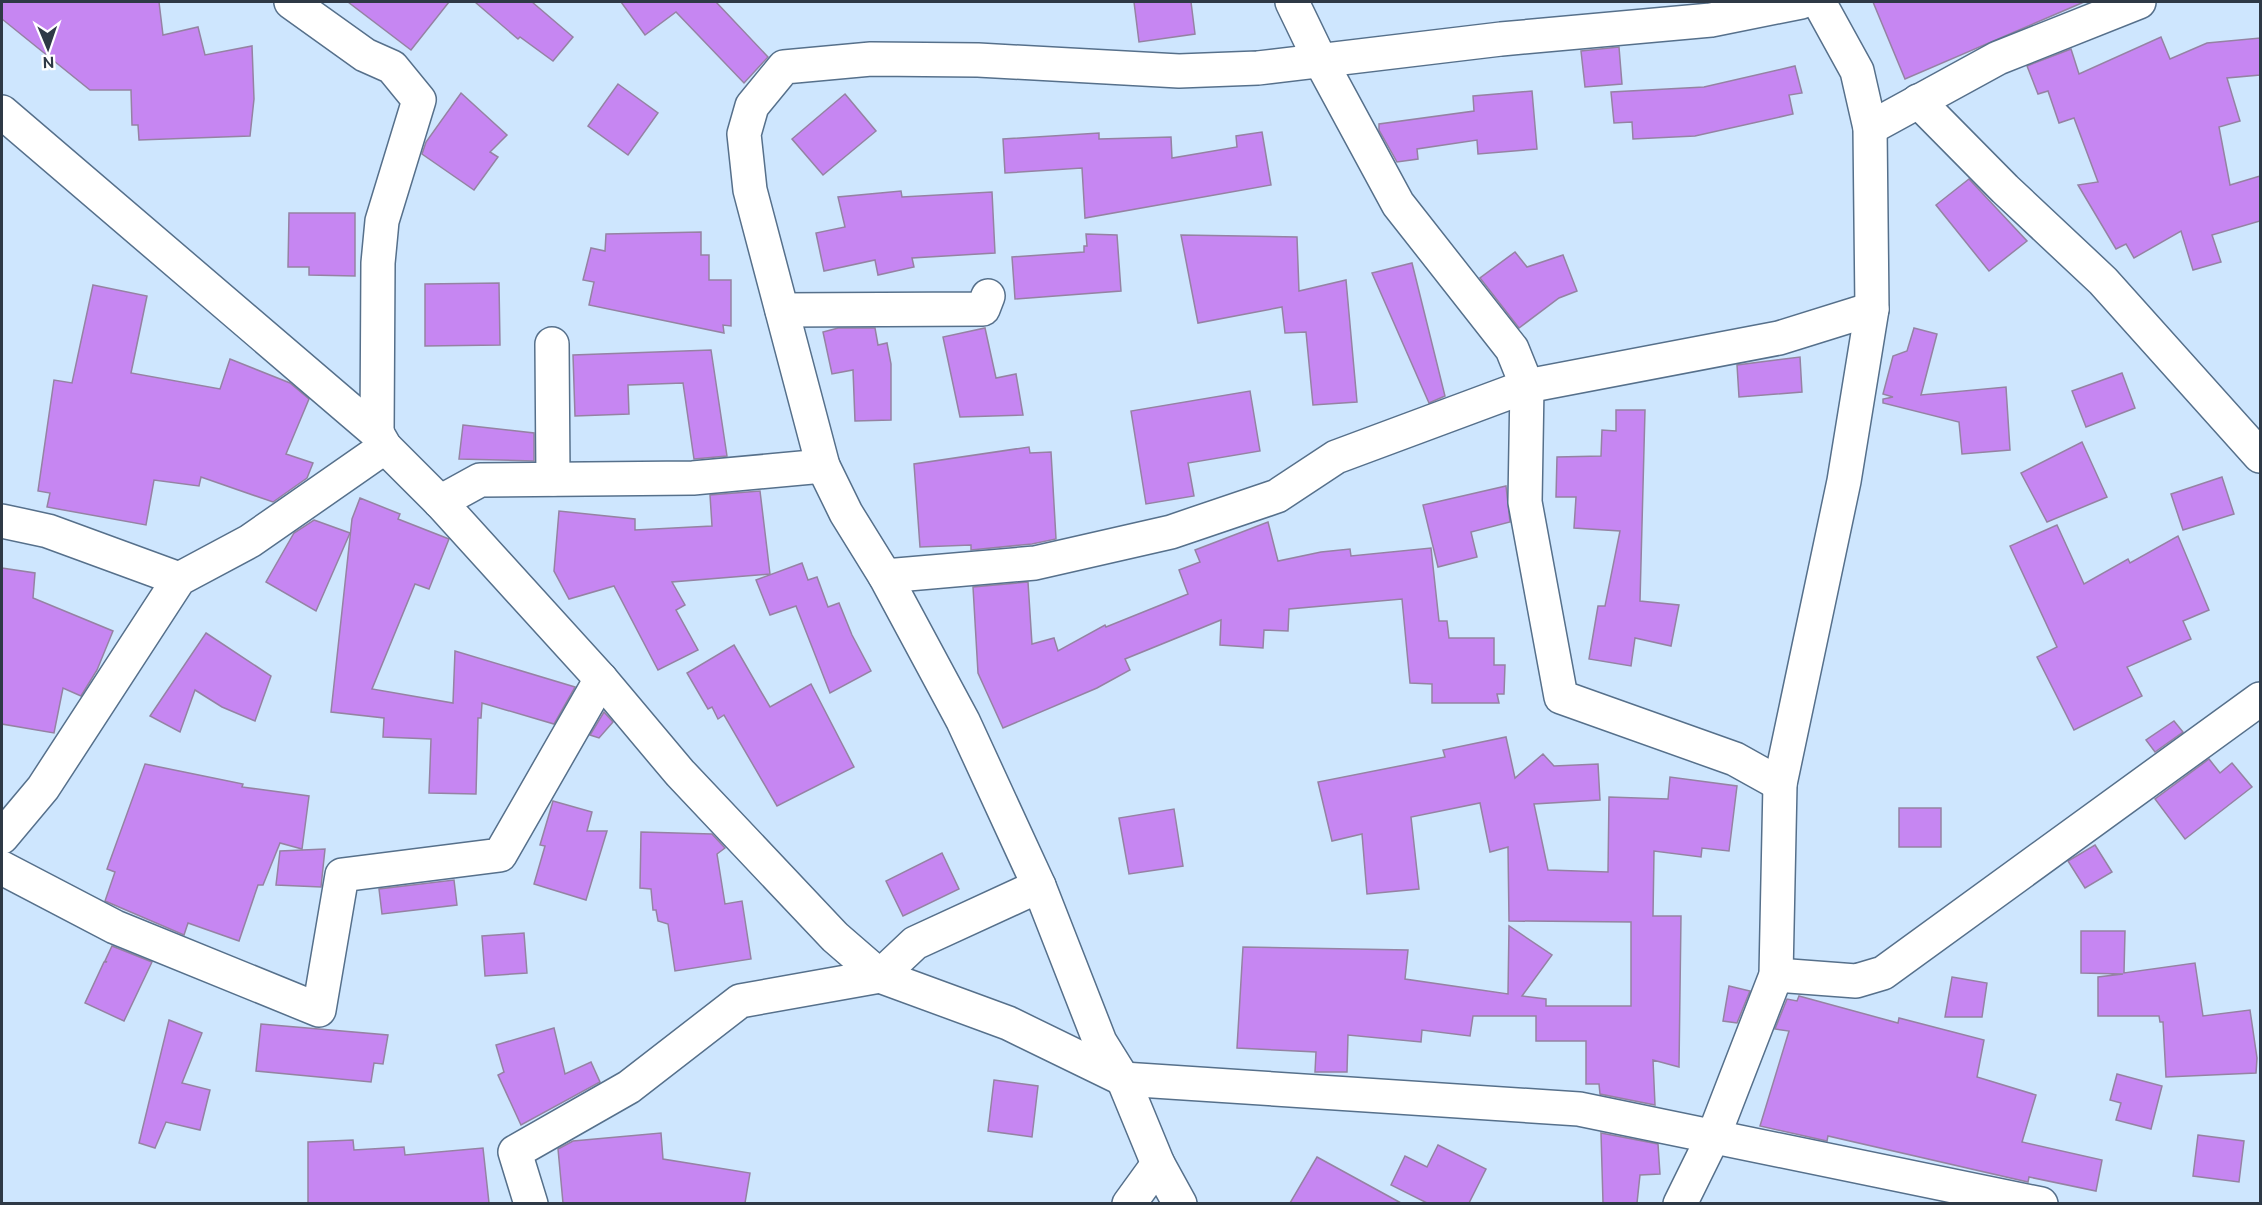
<svg xmlns="http://www.w3.org/2000/svg" width="2262" height="1205" font-family="Ubuntu,sans-serif">
<rect width="100%" height="100%" fill="#cee6fe"/>
<g fill="#c686f2" stroke="#9582a3" stroke-width="1.5">
<path d="M2 2H159L163 35 198 27 205 55 252 46 254 99 250 136 139 140 138 125H132L131 90H90L2 19Z"/>
<path d="M348 2H449L411 50Z"/>
<path d="M475 2H532L573 37 553 61 520 37 518 39Z"/>
<path d="M621 2H716L768 57 744 83 676 12 645 35Z"/>
<path d="M1134 2H1191L1195 34 1139 42Z"/>
<path d="M1873 2H2084L1905 79Z"/>
<path d="M2161 37 2170 59 2207 43 2260 38V75L2227 78 2240 121 2219 127 2230 185 2260 176V221L2212 235 2221 262 2193 270 2181 231 2134 258 2126 244 2116 249 2078 185 2098 182 2074 118 2059 123 2048 91 2038 94 2027 66 2071 49 2079 74Z"/>
<path d="M1619 47 1622 84 1585 87 1581 51Z"/>
<path d="M1795 66 1802 93 1789 95 1793 114 1695 136 1633 139 1632 122 1614 123 1611 92 1704 87Z"/>
<path d="M618 84 658 113 628 155 588 126Z"/>
<path d="M1532 91 1537 149 1478 154 1477 140 1417 149 1418 159 1397 162 1379 130V124L1474 111 1473 96Z"/>
<path d="M461 93 507 135 490 152 498 157 474 190 422 154 426 142Z"/>
<path d="M845 94 876 131 823 175 792 139Z"/>
<path d="M1262 132 1271 185 1085 218 1082 168 1005 173 1003 139 1099 133V139L1171 137 1172 158 1237 147 1236 136Z"/>
<path d="M1969 179 2027 241 1989 271 1936 205Z"/>
<path d="M901 191 902 197 992 192 995 253 912 258 914 267 878 275 875 260 824 271 816 233 845 227 838 197Z"/>
<path d="M289 213H355V276L309 275V267H288Z"/>
<path d="M701 232V255H709V280H731V326L723 325 724 333 589 305 594 282 583 280 591 248 605 251 606 234Z"/>
<path d="M1086 234 1117 235 1121 291 1015 299 1012 257 1084 252V246H1087Z"/>
<path d="M1181 235 1297 237 1299 291 1346 280 1357 402 1313 405 1306 332 1285 333 1282 307 1198 323Z"/>
<path d="M1515 252 1527 267 1563 255 1577 291 1559 298 1519 328 1480 278Z"/>
<path d="M1412 263 1445 396 1429 403 1372 273Z"/>
<path d="M499 283 500 345 425 346V284Z"/>
<path d="M93 285 147 296 131 373 220 389 230 359 290 383 309 399 286 454 313 463 307 478 273 502 201 477 199 486 154 480 146 525 47 507 50 493 38 491 54 380 72 383Z"/>
<path d="M838 328H875L878 345 887 343 891 364V420L855 421 853 370 832 374 823 332Z"/>
<path d="M985 328 996 378 1016 374 1023 415 960 417 943 337Z"/>
<path d="M1914 328 1937 334 1921 395 2006 387 2010 450 1962 454 1959 422 1883 403V399L1893 397 1883 394 1893 356 1907 351Z"/>
<path d="M711 350 727 456 694 459 683 383 628 385 629 414 575 416 573 355Z"/>
<path d="M1800 357 1802 392 1739 397 1737 365Z"/>
<path d="M2122 373 2135 408 2086 427 2072 391Z"/>
<path d="M1250 391 1260 451 1188 463 1194 496 1146 504 1131 411Z"/>
<path d="M1616 410H1645L1640 601 1679 605 1671 646 1635 638 1631 666 1589 659 1598 606H1605L1620 531 1574 528 1576 497H1556L1557 457 1601 456 1602 430 1616 431Z"/>
<path d="M463 425 534 433V461L459 459Z"/>
<path d="M2082 442 2107 497 2047 522 2021 473Z"/>
<path d="M1029 447 1030 453 1051 452 1056 539 1032 544 971 550V545L920 547 914 464Z"/>
<path d="M2222 477 2234 514 2183 530 2171 494Z"/>
<path d="M1506 486 1510 522 1471 532 1477 557 1438 567 1423 505Z"/>
<path d="M760 491 770 574 672 582 685 605 676 610 698 650 658 670 614 586 569 599 554 571 559 511 635 519V530L712 526 710 495Z"/>
<path d="M360 498 400 514 398 519 449 539 429 589 415 584 372 689 453 703 455 651 575 687 554 724 482 703 481 718H478L476 794 429 793 431 739 383 737 384 718 331 712 352 519Z"/>
<path d="M314 520 350 533 316 611 266 582 294 533Z"/>
<path d="M1268 522 1278 561 1321 552 1350 549 1351 556 1431 548 1439 621H1447L1449 638H1494V665H1505L1504 694H1497L1499 703H1432V684L1410 683 1402 599 1289 609 1288 631 1264 630 1263 648 1220 645 1221 620 1125 659 1130 670 1097 688 1003 728 978 673 973 587 1028 582 1032 644 1054 638 1058 651 1105 625 1106 627 1188 594 1179 570 1200 562 1195 550Z"/>
<path d="M2057 525 2084 584 2128 559 2130 563 2178 536 2209 610 2183 621 2191 639 2127 667 2142 696 2074 730 2037 657 2057 647 2010 546Z"/>
<path d="M802 563 808 580 817 577 828 607 839 603 852 635 871 671 830 693 796 606 770 615 756 580Z"/>
<path d="M2 568 35 573 33 598 113 631 97 670 81 696 63 688 54 733 2 724Z"/>
<path d="M206 633 271 676 255 721 222 707 195 690 180 732 150 716Z"/>
<path d="M734 645 770 707 811 684 854 767 777 806 724 715 718 719 712 707 708 709 687 673Z"/>
<path d="M604 712 613 722 599 738 590 735Z"/>
<path d="M2174 721 2183 732 2155 752 2146 740Z"/>
<path d="M1506 737 1515 778 1543 754 1554 766 1598 764 1600 800 1534 804 1548 870 1608 872 1609 797 1668 799 1670 777 1737 786 1729 851 1702 848 1701 857 1654 851 1653 916H1681L1679 1067 1653 1060 1655 1105 1600 1094 1599 1084H1586V1041H1536V1016H1473L1470 1036 1422 1030 1421 1042 1348 1035 1347 1072H1315L1316 1052 1237 1048 1243 947 1408 950 1405 979 1508 994 1509 926 1552 955 1522 996 1546 999V1006H1631V922L1509 921 1508 847 1490 852 1480 803 1411 817 1419 889 1367 894 1362 834 1332 841 1318 782 1445 757 1443 750Z"/>
<path d="M2209 759 2220 773 2232 763 2252 787 2185 839 2155 799Z"/>
<path d="M145 764 243 784 242 787 309 796 302 849 280 843 263 885H258L239 941 188 923 184 935 105 901 115 872 107 869Z"/>
<path d="M553 801 592 812 587 831H607L586 900 534 884 545 846 540 845Z"/>
<rect x="1899" y="808" width="42" height="39"/>
<path d="M1174 809 1183 866 1129 874 1119 818Z"/>
<path d="M641 832 712 834 725 848 717 854 725 904 742 901 751 959 675 971 668 924 658 921 656 910H653L651 889 640 888Z"/>
<path d="M2095 845 2112 872 2085 888 2068 861Z"/>
<path d="M325 849 321 887 276 885 280 851Z"/>
<path d="M942 853 959 889 903 916 886 881Z"/>
<path d="M454 880 457 905 382 914 379 889Z"/>
<path d="M2081 931H2125L2124 973 2195 963 2203 1016 2250 1010 2257 1058 2256 1073 2166 1077 2163 1022H2160L2159 1016H2098V977L2123 974 2081 973Z"/>
<path d="M524 933 527 973 485 976 482 936Z"/>
<path d="M112 946 152 962 124 1021 85 1003 104 962H107L105 961Z"/>
<path d="M1952 977 1987 983 1982 1017H1945Z"/>
<path d="M1729 986 1750 991 1737 1023 1723 1021Z"/>
<path d="M1799 996 1898 1023 1899 1018 1984 1040 1977 1077 2036 1095 2022 1142 2102 1160 2096 1191 2029 1177 2028 1182 1828 1136 1827 1141 1760 1126 1789 1031 1775 1029 1787 999 1797 1001Z"/>
<path d="M169 1020 202 1033 182 1083 210 1090 200 1130 166 1122 155 1148 139 1143Z"/>
<path d="M261 1024 388 1035 383 1064 374 1063 371 1082 256 1071Z"/>
<path d="M554 1028 565 1074 591 1062 600 1082 521 1125 498 1075 504 1072 496 1045Z"/>
<path d="M2117 1074 2162 1086 2151 1129 2116 1120 2121 1103 2110 1100Z"/>
<path d="M994 1080 1038 1086 1032 1137 988 1131Z"/>
<path d="M661 1133 663 1159 750 1173 745 1203H563L558 1149 573 1141Z"/>
<path d="M1601 1133 1658 1144 1660 1174 1640 1175 1637 1203H1603Z"/>
<path d="M2198 1135 2244 1141 2239 1182 2193 1176Z"/>
<path d="M353 1140 354 1150 404 1147 405 1155 483 1148 489 1203H308V1142Z"/>
<path d="M1438 1145 1486 1169 1469 1203H1427L1391 1185 1405 1156 1427 1167Z"/>
<path d="M1317 1157 1401 1203H1290Z"/>
</g>
<g fill="none" stroke-linecap="round" stroke-linejoin="round">
<g stroke="#56708b" stroke-width="36">
<g id="minor">
<path d="M291 2 365 55 392 67 419 100 382 221 378 263 377 433"/>
<path d="M1292 2 1320 60 1398 204 1512 349 1527 386 1525 502 1561 697 1735 759 1780 784"/>
<path d="M1918 101 2005 189 2103 281 2260 456"/>
<path d="M1870 128 1998 58 2139 2"/>
<path d="M782 310 983 309 988 296"/>
<path d="M552 344 553 479"/>
<path d="M440 502 480 480 693 478 823 466"/>
<path d="M2 521 48 531 179 579"/>
<path d="M885 576 1035 563 1171 532 1277 496 1336 457 1527 386 1779 338 1872 309"/>
<path d="M2 837 43 788 179 579 250 541 385 447"/>
<path d="M2 868 115 927 319 1010 342 875 500 855 601 679"/>
<path d="M1776 975 1856 981 1883 973 2260 699"/>
<path d="M531 1204 515 1152 629 1087 740 1001 880 976 915 943 1039 886"/>
<path d="M1129 1204 1158 1164"/>
<path d="M1180 1204 1158 1164 1123 1079 1100 1042 1039 886 963 721 885 576 846 513 823 466 750 190 744 134 752 106 784 67 871 59 978 60 1179 71 1258 68 1501 39 1711 20 1801 2"/>
</g>
</g>
<g stroke="#56708b" stroke-width="36">
<g id="tertiary">
<path d="M2 112 377 433 385 447 440 502 601 679 680 773 835 937 880 976 1008 1023 1123 1079 1579 1109 2041 1204"/>
<path d="M1680 1204 1714 1135 1776 975 1780 784 1844 481 1872 309 1870 128 1857 71 1819 2"/>
</g>
</g>
<use href="#minor" stroke="#fff" stroke-width="33"/>
<use href="#tertiary" stroke="#fff" stroke-width="33"/>
</g>
<rect width="2262" height="1205" fill="none" stroke="#2e3946" stroke-width="6"/>
<g transform="translate(48 48) rotate(178)" stroke="#ffffff" stroke-width="4.5" paint-order="stroke">
<path d="M0-4.5L10 22L0 15L-10 22Z" fill="#2e3946"/>
<text y="-9" font-size="16" font-weight="bold" text-anchor="middle" fill="#2e3946">N</text>
</g>
</svg>
